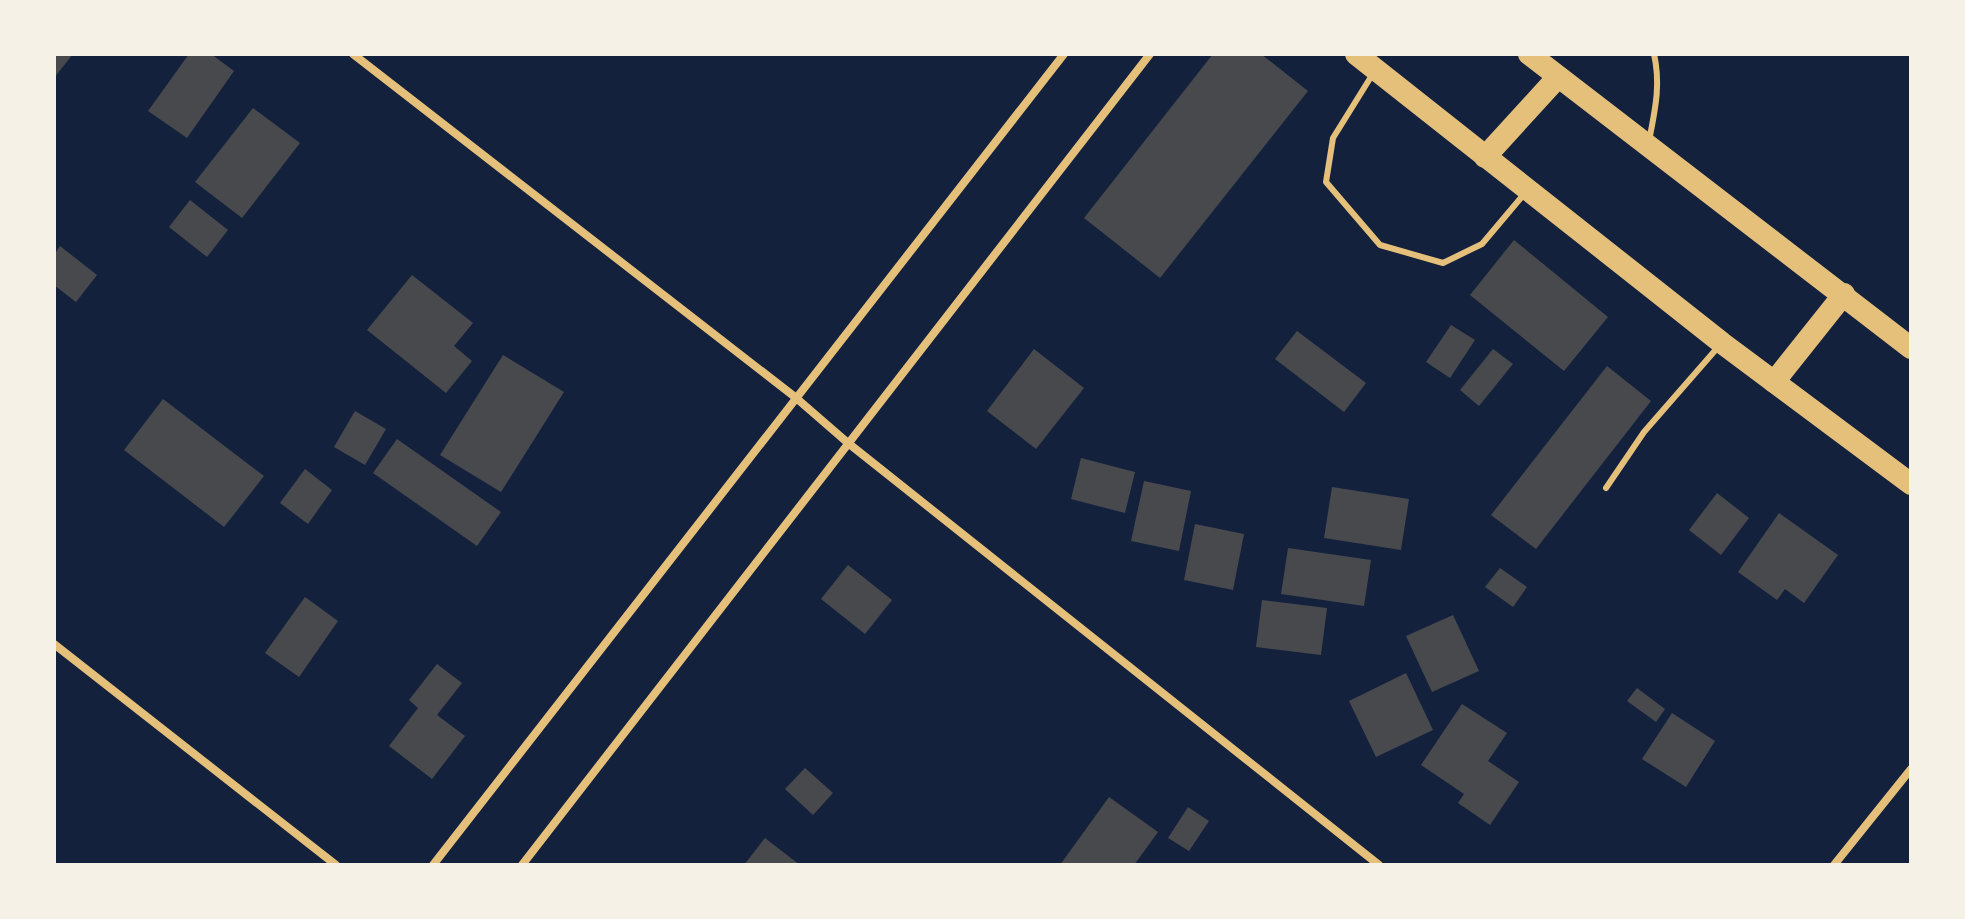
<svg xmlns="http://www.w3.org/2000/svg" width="1965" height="919" font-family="'Open Sans',sans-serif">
<rect width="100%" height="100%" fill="#14213d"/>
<g fill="#48494c">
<path d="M54 54H73L54 78Z"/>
<path d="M189 54H211L234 71 187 138 148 111Z"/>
<path d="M1213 54H1261L1308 91 1160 278 1084 218Z"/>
<path d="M253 108 300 143 242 218 195 182Z"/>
<path d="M190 200 228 230 207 257 169 227Z"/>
<path d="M1514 240 1608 317 1564 371 1470 295Z"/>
<path d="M60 246 97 275 76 302 54 285V255Z"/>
<path d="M412 275 473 323 454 346 472 361 446 393 367 330Z"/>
<path d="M1451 325 1475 340 1450 378 1426 362Z"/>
<path d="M1297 331 1366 383 1344 412 1275 359Z"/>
<path d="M1034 349 1084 388 1036 449 987 411Z"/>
<path d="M1493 349 1513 364 1479 406 1460 390Z"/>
<path d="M503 355 564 392 501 492 440 455Z"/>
<path d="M1607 366 1651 401 1536 549 1491 515Z"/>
<path d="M163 399 264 476 224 527 124 450Z"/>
<path d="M355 411 386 429 365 465 334 447Z"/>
<path d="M397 439 501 512 477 546 373 473Z"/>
<path d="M1081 458 1135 472 1125 513 1071 499Z"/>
<path d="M305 469 332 490 308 524 280 503Z"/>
<path d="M1144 481 1191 491 1179 551 1131 541Z"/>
<path d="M1332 487 1409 499 1401 550 1324 538Z"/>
<path d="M1717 493 1749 518 1721 555 1689 530Z"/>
<path d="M1779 513 1838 555 1804 603 1785 589 1777 600 1738 572Z"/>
<path d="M1195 524 1244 534 1233 590 1184 580Z"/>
<path d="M1288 548 1371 560 1364 606 1281 594Z"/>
<path d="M848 565 892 600 865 634 821 599Z"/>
<path d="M1500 568 1527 587 1513 607 1485 587Z"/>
<path d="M305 597 338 621 299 677 265 653Z"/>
<path d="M1262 600 1327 608 1321 655 1256 647Z"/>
<path d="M1453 615 1479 671 1432 692 1406 636Z"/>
<path d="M437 664 462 683 437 715 465 736 432 779 389 746 418 708 409 700Z"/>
<path d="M1406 673 1433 730 1376 757 1349 701Z"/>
<path d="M1637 688 1665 709 1656 722 1627 701Z"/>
<path d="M1462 704 1507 733 1488 761 1519 782 1490 825 1458 803 1464 794 1421 765Z"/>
<path d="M1672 713 1715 741 1686 787 1642 759Z"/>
<path d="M805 768 833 793 813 815 785 789Z"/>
<path d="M1109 797 1158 832 1134 865H1060Z"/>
<path d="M1188 807 1209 821 1189 851 1168 838Z"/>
<path d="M765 838 800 865H744Z"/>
</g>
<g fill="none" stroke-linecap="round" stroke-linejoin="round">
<g stroke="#e5c07b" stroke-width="6">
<path d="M1374 72 1333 138 1326 182 1380 245 1443 263 1482 244 1525 193"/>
<path d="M1649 141C1655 110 1661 85 1654 54"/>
<path d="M1606 488 1644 432 1719 346"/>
</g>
<g stroke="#e5c07b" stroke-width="8">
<path d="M353 54 795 397 848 443 1379 865"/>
<path d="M54 644 336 865"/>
<path d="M433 865 1064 54"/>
<path d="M522 865 1150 54"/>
<path d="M1834 865 1911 769"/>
</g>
<g stroke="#e5c07b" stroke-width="22">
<path d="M1356 54 1722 343 1911 484"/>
<path d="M1529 54 1911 348"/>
<path d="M1485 157 1558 77"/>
<path d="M1774 382 1844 294"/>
</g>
</g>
<rect width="1965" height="919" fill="none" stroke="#f6f1e7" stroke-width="112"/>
</svg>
